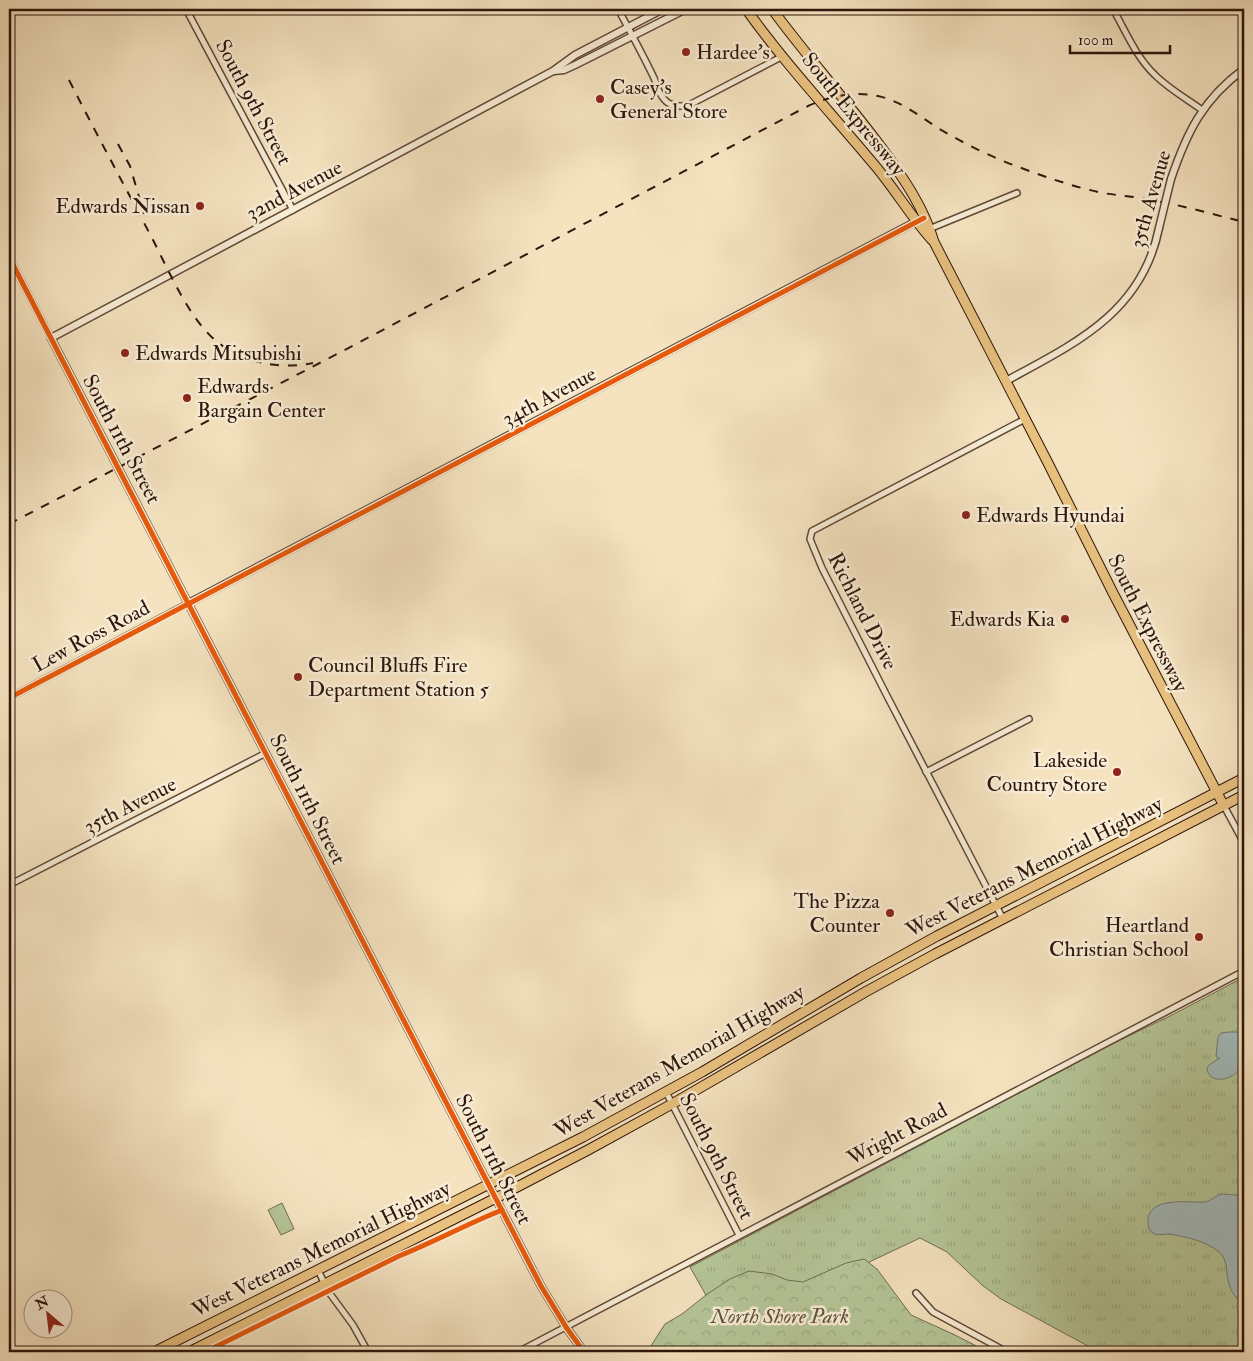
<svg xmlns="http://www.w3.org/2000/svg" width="1253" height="1361" font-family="'IM FELL Double Pica',serif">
<defs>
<pattern id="grass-tufts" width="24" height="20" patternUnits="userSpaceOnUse" patternTransform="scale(1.25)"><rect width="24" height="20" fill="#b5c597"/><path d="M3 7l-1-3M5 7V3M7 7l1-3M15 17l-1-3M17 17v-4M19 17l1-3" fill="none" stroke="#9ca881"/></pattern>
<pattern id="forest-crowns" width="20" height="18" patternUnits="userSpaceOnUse" patternTransform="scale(1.25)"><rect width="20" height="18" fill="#b5c597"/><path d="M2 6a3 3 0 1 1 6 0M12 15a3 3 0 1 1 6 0" fill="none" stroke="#9ca881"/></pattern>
</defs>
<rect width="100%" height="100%" fill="#f5e3c0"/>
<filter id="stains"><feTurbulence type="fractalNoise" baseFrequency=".004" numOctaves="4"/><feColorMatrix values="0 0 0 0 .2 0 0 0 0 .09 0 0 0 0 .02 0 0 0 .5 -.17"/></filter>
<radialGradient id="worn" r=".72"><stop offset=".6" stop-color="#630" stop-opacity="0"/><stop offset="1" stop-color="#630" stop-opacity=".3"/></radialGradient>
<path fill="url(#grass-tufts)" stroke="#716d51" d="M1244 977V1352H1099L1001 1299 982 1285 947 1252 920 1238 823 1284 716 1313 690 1267 1112 1044 1172 1015Z"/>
<path fill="url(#forest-crowns)" stroke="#716d51" d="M864 1259 877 1269 911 1315 955 1335 988 1352H647L665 1324 682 1314 706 1295 730 1279 749 1271 772 1274 787 1280 803 1282 846 1263Z"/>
<path fill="#b5c597" stroke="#716d51" d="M282 1203 294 1229 281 1235 268 1210Z"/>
<g fill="#a2bbbd" stroke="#737976">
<path d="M1229 1032H1240C1245 1039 1244 1043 1242 1051 1241 1057 1242 1065 1238 1071 1230 1081 1208 1084 1207 1068L1209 1065 1220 1058H1217L1216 1056 1218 1037 1221 1033Z"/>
<path d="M1222 1194 1237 1195 1244 1198V1305C1237 1300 1231 1292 1229 1284 1225 1272 1229 1261 1219 1252 1206 1241 1184 1236 1168 1234 1163 1234 1157 1236 1153 1233 1148 1230 1148 1224 1148 1219 1151 1196 1189 1203 1205 1202 1212 1201 1215 1195 1222 1194Z"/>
</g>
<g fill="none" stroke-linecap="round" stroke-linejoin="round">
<g stroke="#5f4838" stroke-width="8">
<g id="minor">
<path d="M186 9 293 210"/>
<path d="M618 9C630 31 643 55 654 78 657 85 658 93 664 99 670 107 680 107 689 105L783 56"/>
<path d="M1113 9C1126 32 1136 57 1155 75 1169 89 1187 99 1202 110"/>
<path d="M929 229 1017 193"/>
<path d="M9 257 51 338"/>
<path d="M9 698 189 603"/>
<path d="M926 772 1029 719"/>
<path d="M1224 806 1244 843"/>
<path d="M9 885 266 753"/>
<path d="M1003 919 886 694 822 568 810 539 812 531 1025 419"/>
<path d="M666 1092 739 1235"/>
<path d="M318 1270 328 1291 353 1325 368 1352"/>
<path d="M916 1293 933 1312 1007 1352"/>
<path d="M518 1352 1244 971"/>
</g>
</g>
<g stroke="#5f4838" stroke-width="9">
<g id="tertiary">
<path d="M554 71 564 70 575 65 686 9"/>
<path d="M1171 179C1187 132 1203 99 1244 69"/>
<path d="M1006 381C1074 344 1142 313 1159 228"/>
<path d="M189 603 919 220"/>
<path d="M584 1352 566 1327 541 1286 51 338 553 71 575 55 663 9"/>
</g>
</g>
<g stroke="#2d150b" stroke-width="11">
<g id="primary">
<path d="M746 9C786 65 833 115 877 168 896 191 912 218 932 240"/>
<path d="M772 9C808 58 848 102 884 151 904 179 924 208 934 242L1048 463 1113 593 1224 806"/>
<path d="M154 1352 583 1137 702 1072 861 978 937 936 1244 778"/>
<path d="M189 1352 496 1198 588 1150 672 1104 867 991 935 954 1244 795"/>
</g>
</g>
<use href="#minor" stroke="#f8edd6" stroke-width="5"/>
<use href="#tertiary" stroke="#f8edd6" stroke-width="6"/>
<use href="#primary" stroke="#eac280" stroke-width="9"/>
<g stroke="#2d150b" stroke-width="2" stroke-dasharray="9 9" stroke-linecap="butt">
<path d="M69 80C96 133 124 185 152 238 169 271 188 317 216 341 243 363 280 370 313 363"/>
<path d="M118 144 130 166 144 214"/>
<path d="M9 524 339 353 808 106C830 96 854 91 878 96 901 101 919 116 938 128 963 143 989 156 1016 166 1045 177 1074 187 1103 193 1121 196 1139 197 1156 201 1185 206 1215 215 1244 222"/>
</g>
<g stroke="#5f4838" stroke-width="9" stroke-linecap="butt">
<path id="tertiary-bridge" d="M1159 228 1171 179"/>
</g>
<use href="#tertiary-bridge" stroke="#f8edd6" stroke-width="6"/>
<g stroke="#f8edd6" stroke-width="8">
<g id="cycleway">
<path d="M9 257 541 1286 566 1327 584 1352"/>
<path d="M9 698 924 218"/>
<path d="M205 1352 399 1256C434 1242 467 1224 502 1210"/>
</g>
</g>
<use href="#cycleway" stroke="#e8590c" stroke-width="5"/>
</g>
<g fill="#8f2418" stroke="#f8edd6" stroke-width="2">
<circle cx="686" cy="52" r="5"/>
<circle cx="600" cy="99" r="5"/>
<circle cx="200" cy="206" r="5"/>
<circle cx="125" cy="353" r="5"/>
<circle cx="187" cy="398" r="5"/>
<circle cx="966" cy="515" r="5"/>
<circle cx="1065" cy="619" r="5"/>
<circle cx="298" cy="677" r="5"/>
<circle cx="1117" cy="772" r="5"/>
<circle cx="890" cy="913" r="5"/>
<circle cx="1199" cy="937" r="5"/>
</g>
<g text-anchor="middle" stroke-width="5" stroke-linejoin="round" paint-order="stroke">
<g font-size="21" fill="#2d150b" stroke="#f8edd6" text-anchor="start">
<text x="696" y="59">Hardee's</text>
<text x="610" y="94">Casey's<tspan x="610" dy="24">General Store</tspan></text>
<text x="190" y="213" text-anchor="end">Edwards Nissan</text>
<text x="135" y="360">Edwards Mitsubishi</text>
<text x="197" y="393">Edwards<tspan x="197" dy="24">Bargain Center</tspan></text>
<text x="976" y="522">Edwards Hyundai</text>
<text x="1055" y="626" text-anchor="end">Edwards Kia</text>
<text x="308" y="672">Council Bluffs Fire<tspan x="308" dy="24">Department Station 5</tspan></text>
<text x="1107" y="767" text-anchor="end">Lakeside<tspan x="1107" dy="24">Country Store</tspan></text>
<text x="880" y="908" text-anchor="end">The Pizza<tspan x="880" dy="24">Counter</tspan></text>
<text x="1189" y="932" text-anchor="end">Heartland<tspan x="1189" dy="24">Christian School</tspan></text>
</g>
<g font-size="21" fill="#2d150b" stroke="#f8edd6">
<text transform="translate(254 102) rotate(62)" y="7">South 9th Street</text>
<text transform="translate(854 114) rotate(51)" y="7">South Expressway</text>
<text transform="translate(294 190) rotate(-28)" y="7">32nd Avenue</text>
<text transform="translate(1150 199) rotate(-74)" y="7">35th Avenue</text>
<text transform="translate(549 396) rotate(-28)" y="7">34th Avenue</text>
<text transform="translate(122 439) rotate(62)" y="7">South 11th Street</text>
<text transform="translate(863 611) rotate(63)" y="7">Richland Drive</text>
<text transform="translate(1148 623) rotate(63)" y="7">South Expressway</text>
<text transform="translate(91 636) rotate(-28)" y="7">Lew Ross Road</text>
<text transform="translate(308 799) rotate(63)" y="7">South 11th Street</text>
<text transform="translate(130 805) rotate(-27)" y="7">35th Avenue</text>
<text transform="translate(1034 867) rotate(-27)" y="7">West Veterans Memorial Highway</text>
<text transform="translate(679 1061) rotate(-30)" y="7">West Veterans Memorial Highway</text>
<text transform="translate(897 1134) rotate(-28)" y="7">Wright Road</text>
<text transform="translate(717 1156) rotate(63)" y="7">South 9th Street</text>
<text transform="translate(494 1159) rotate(63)" y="7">South 11th Street</text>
<text transform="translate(321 1249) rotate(-26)" y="7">West Veterans Memorial Highway</text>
</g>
<g font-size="21" font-style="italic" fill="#5d533c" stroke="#f8edd6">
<text x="780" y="1323">North Shore Park</text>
</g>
</g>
<rect width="1253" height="1361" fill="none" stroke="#f5e3c0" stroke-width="30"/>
<rect x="10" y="10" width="1233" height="1341" fill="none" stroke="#2d150b" stroke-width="2.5"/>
<rect x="15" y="15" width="1223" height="1331" fill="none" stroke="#2d150b"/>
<g transform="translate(48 1314) rotate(332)"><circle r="24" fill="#f8edd6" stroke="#a79785"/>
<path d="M0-4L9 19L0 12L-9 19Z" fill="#8f2418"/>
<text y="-8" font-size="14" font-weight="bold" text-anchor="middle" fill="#2d150b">N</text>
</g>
<path d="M1070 45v8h100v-8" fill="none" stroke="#2d150b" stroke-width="2.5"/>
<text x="1078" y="45" font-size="15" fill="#2d150b" stroke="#f8edd6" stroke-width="4" paint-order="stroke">100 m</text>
<rect width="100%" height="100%" filter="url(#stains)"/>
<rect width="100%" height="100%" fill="url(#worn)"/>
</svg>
